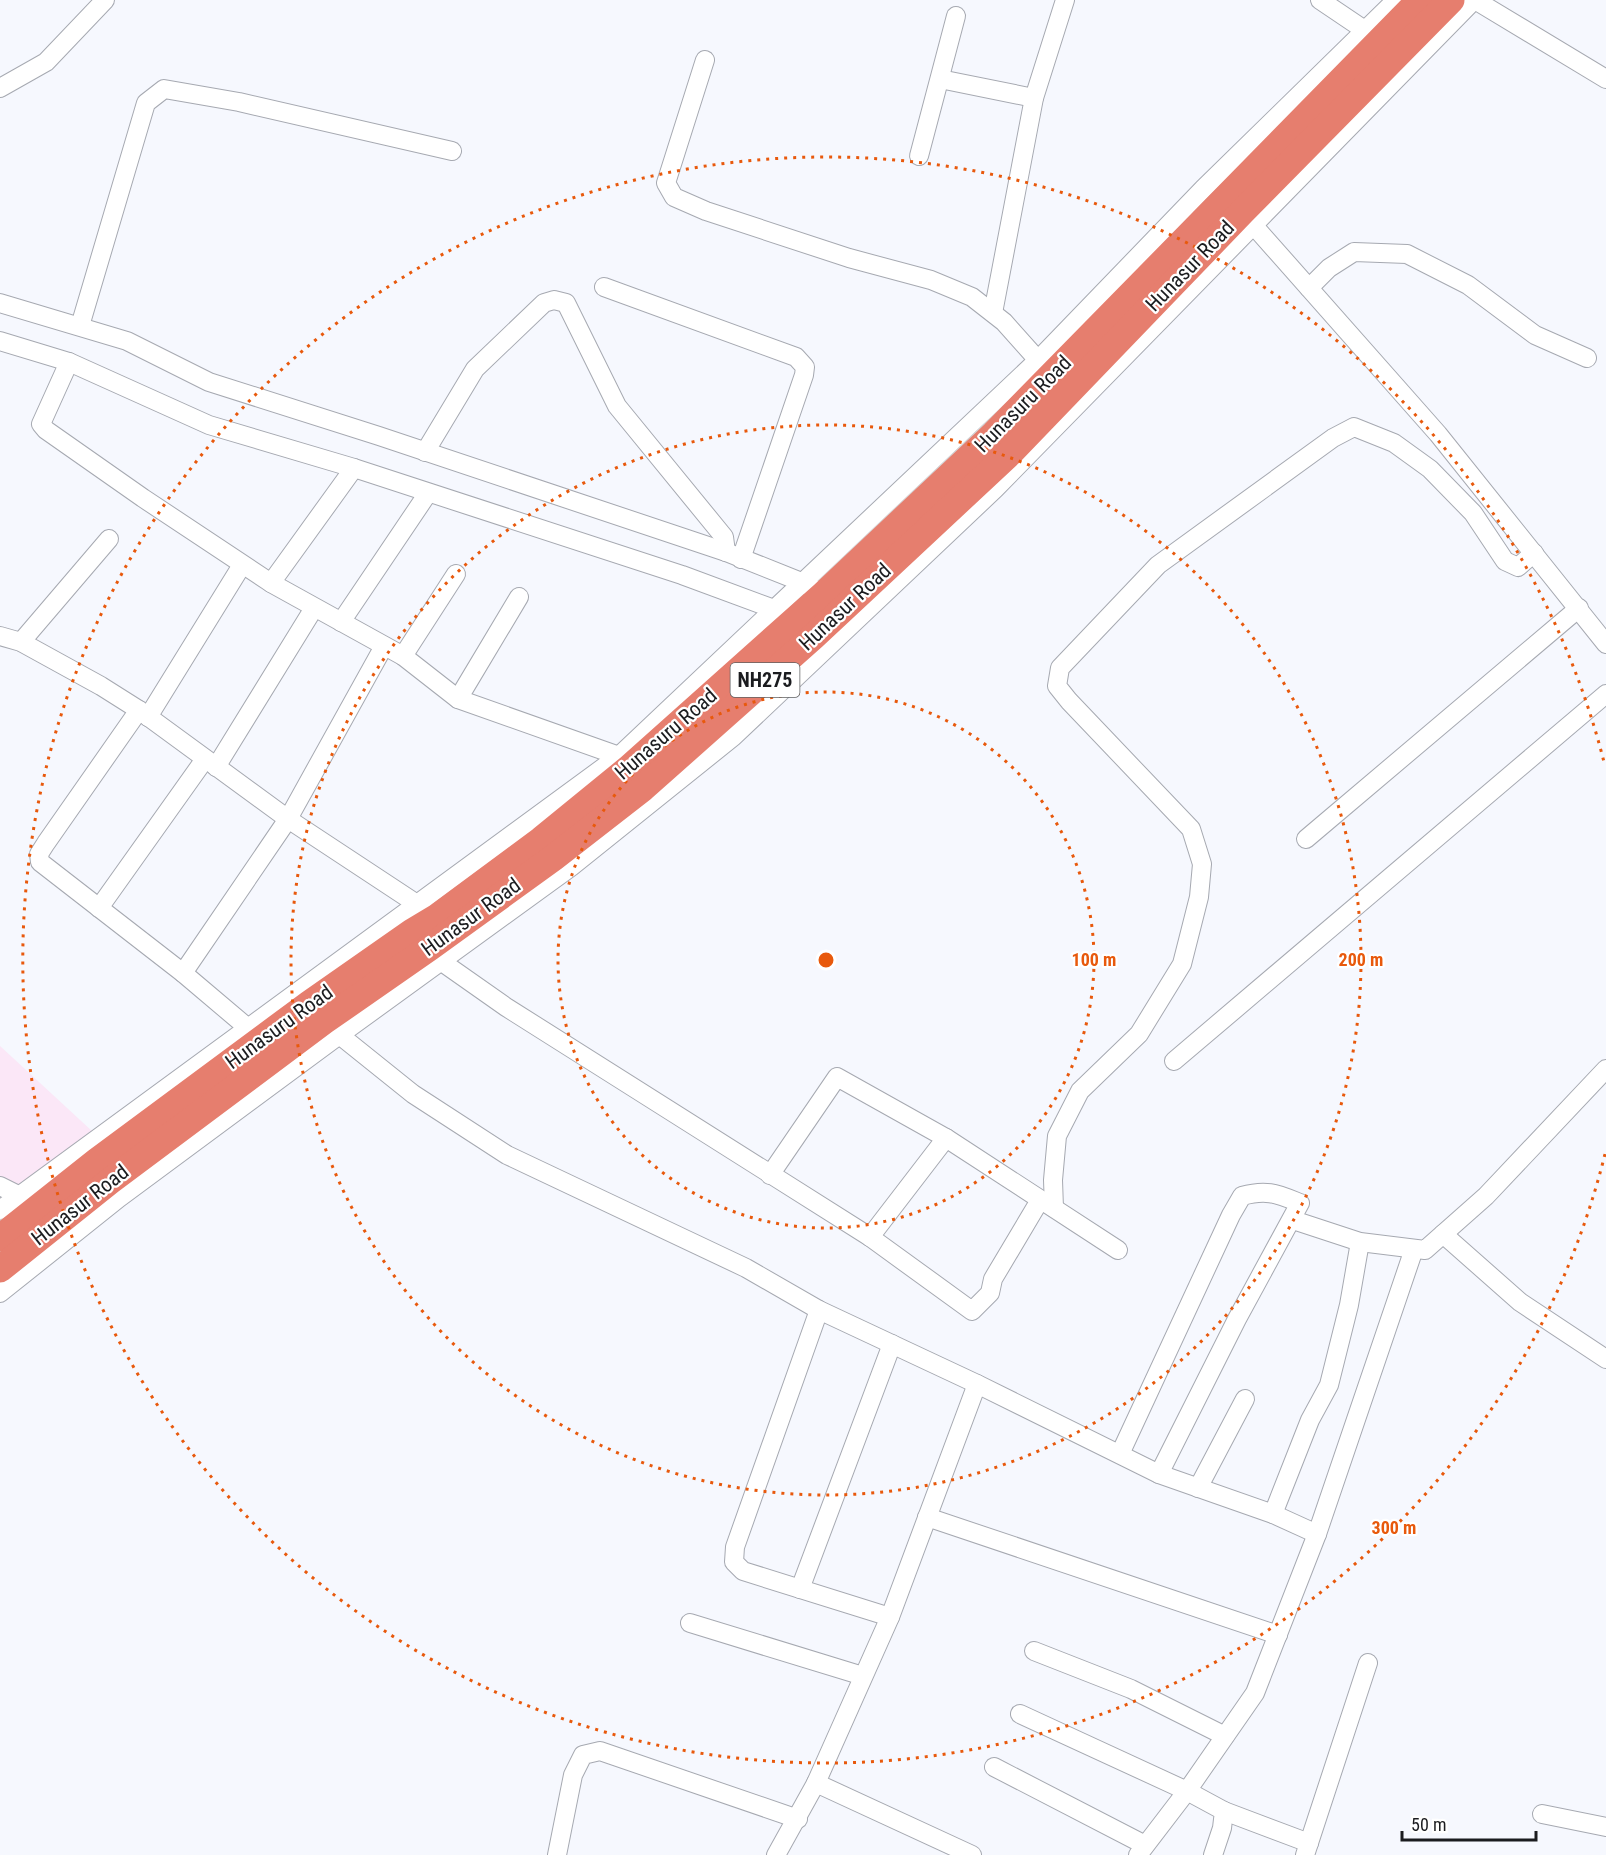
<svg xmlns="http://www.w3.org/2000/svg" width="1606" height="1855" font-family="'Roboto Condensed',sans-serif">
<rect width="100%" height="100%" fill="#f6f8fe"/>
<path fill="#fbe7f7" d="M0 1046 93 1132 0 1202Z"/>
<g fill="none" stroke-linecap="round" stroke-linejoin="round">
<g stroke="#a6a9b1" stroke-width="20">
<g id="minor">
<path d="M1320 0 1366 31"/>
<path d="M1475 0 1606 79"/>
<path d="M705 60 666 183 674 197 706 211 849 258 931 280 972 297 1004 322 1045 368"/>
<path d="M940 79 1034 98"/>
<path d="M0 88 46 62 105 0"/>
<path d="M919 156 956 16"/>
<path d="M1247 218 1438 434 1606 644"/>
<path d="M604 287 796 357 805 367 804 375 741 559"/>
<path d="M1309 288 1329 268 1354 252 1407 254 1468 285 1535 335 1587 358"/>
<path d="M0 303 127 341 209 382 379 436 726 552 804 583 812 588"/>
<path d="M993 313 1034 98 1065 0"/>
<path d="M80 326 146 103 164 89 239 102 452 151"/>
<path d="M0 341 69 362 209 425 354 468 682 575 782 612"/>
<path d="M69 362 41 424 46 430 143 498 271 583"/>
<path d="M425 452 475 369 544 303 554 300 566 303 617 406 724 537 726 552"/>
<path d="M354 468 271 583 403 656 458 699 619 756 624 763"/>
<path d="M341 622 428 493"/>
<path d="M0 636 21 642 101 686 139 710 288 819 426 910"/>
<path d="M21 642 109 539"/>
<path d="M403 656 456 574"/>
<path d="M458 699 519 597"/>
<path d="M139 710 46 843 39 854 40 862 183 973"/>
<path d="M148 717 242 565"/>
<path d="M216 767 314 608"/>
<path d="M1306 839 1579 608"/>
<path d="M99 908 205 759"/>
<path d="M435 954 442 962 506 1007 870 1237 972 1311 990 1293 993 1279 1040 1200"/>
<path d="M332 1029 413 1094 507 1155 746 1268 819 1310 977 1384 1159 1474 1273 1514 1317 1534"/>
<path d="M254 1036 248 1028 183 973 288 819 384 646"/>
<path d="M1174 1061 1606 694"/>
<path d="M770 1175 837 1077 946 1138 1118 1250"/>
<path d="M0 1186 18 1195 25 1204"/>
<path d="M1054 1208 1053 1180 1057 1136 1080 1091 1139 1034 1182 964 1199 897 1202 864 1191 829 1069 701 1057 686 1060 668 1158 565 1333 438 1354 427 1394 443 1430 469 1473 513 1505 561 1518 567 1534 553"/>
<path d="M0 1210 619 756 1038 360 1203 189 1396 0"/>
<path d="M1293 1220 1360 1242 1425 1250 1486 1196 1606 1069"/>
<path d="M1443 1234 1520 1302 1606 1359"/>
<path d="M870 1237 946 1138"/>
<path d="M0 1293 119 1198 338 1036 571 867 733 737 995 489 1474 0"/>
<path d="M819 1310 735 1547 734 1562 743 1571 890 1617"/>
<path d="M1120 1454 1231 1215 1242 1196C1267 1189 1277 1194 1300 1203L1237 1319 1159 1474"/>
<path d="M1198 1488 1245 1399"/>
<path d="M1273 1514 1310 1420 1329 1385 1349 1305 1360 1242"/>
<path d="M927 1517 1278 1635"/>
<path d="M800 1589 892 1344"/>
<path d="M690 1623 863 1676"/>
<path d="M1034 1651 1131 1689 1225 1736"/>
<path d="M1020 1714 1187 1791 1224 1811 1222 1828 1213 1855"/>
<path d="M994 1767 1145 1845"/>
<path d="M816 1783 972 1855"/>
<path d="M1224 1811 1309 1843"/>
<path d="M1542 1814 1606 1827"/>
<path d="M557 1855 573 1775 583 1755 600 1751 798 1819"/>
<path d="M776 1855 816 1783 890 1617 977 1384"/>
<path d="M1138 1855 1187 1791 1255 1693 1317 1534 1414 1249"/>
<path d="M1305 1855 1368 1663"/>
</g>
</g>
<g stroke="#d6d6d7" stroke-width="29">
<g id="highway">
<path d="M0 1238 97 1161 309 1004 412 932 437 917 541 840 628 769 823 595 994 434 1420 0"/>
<path d="M0 1269 110 1181 324 1021 429 948 553 858 643 788 814 636 1011 452 1242 212 1451 0"/>
</g>
</g>
<use href="#minor" stroke="#fff" stroke-width="18"/>
<use href="#highway" stroke="#e67e6e" stroke-width="27"/>
</g>
<g fill="none" stroke="#e8590c" stroke-width="3" stroke-dasharray="3 6">
<circle cx="826" cy="960" r="268"/>
<circle cx="826" cy="960" r="535"/>
<path d="M1605 1154A803 803 0 1 1 1605 766"/>
</g>
<g text-anchor="middle" stroke-width="4.5" stroke-linejoin="round" paint-order="stroke">
<rect fill="#fff" stroke="#5f6062" stroke-width="1.5" x="730.5" y="663" width="69" height="34" rx="4.5"/>
<g font-size="20" font-weight="bold" fill="#1b1c1f">
<text x="765" y="687">NH275</text>
</g>
<g font-size="21" fill="#1b1c1f" stroke="#fff">
<text transform="translate(1190 266) rotate(-46)" y="7">Hunasur Road</text>
<text transform="translate(1023 404) rotate(-45)" y="7">Hunasuru Road</text>
<text transform="translate(845 607) rotate(-43)" y="7">Hunasur Road</text>
<text transform="translate(666 734) rotate(-41)" y="7">Hunasuru Road</text>
<text transform="translate(471 917) rotate(-36)" y="7">Hunasur Road</text>
<text transform="translate(279 1027) rotate(-36)" y="7">Hunasuru Road</text>
<text transform="translate(80 1205) rotate(-38)" y="7">Hunasur Road</text>
</g>
</g>
<circle cx="826" cy="960" r="9" fill="#e8590c" stroke="#fff" stroke-width="3"/>
<g font-size="18" text-anchor="middle" font-weight="bold" fill="#e8590c" stroke="#fff" stroke-width="4.5" stroke-linejoin="round" paint-order="stroke">
<text x="1094" y="966">100 m</text>
<text x="1361" y="966">200 m</text>
<text x="1394" y="1534">300 m</text>
</g>
<path d="M1402 1831v9h134v-9" fill="none" stroke="#1b1c1f" stroke-width="3"/>
<text x="1411" y="1831" font-size="18" fill="#1b1c1f" stroke="#ffffff" stroke-width="4.5" paint-order="stroke">50 m</text>
</svg>
